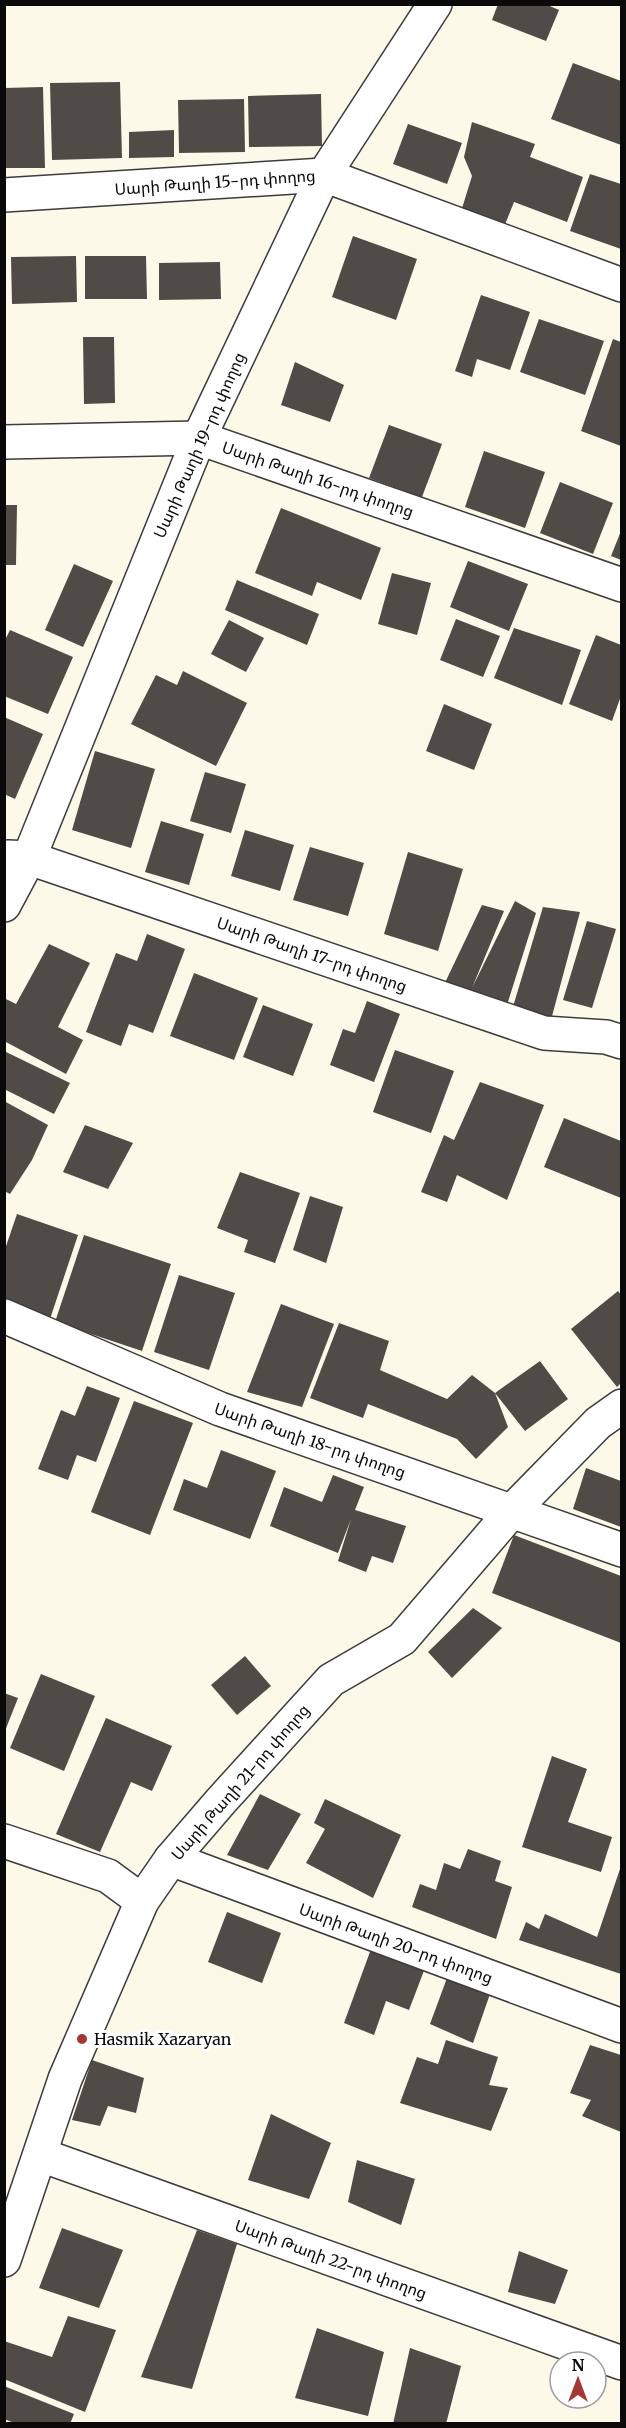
<svg xmlns="http://www.w3.org/2000/svg" width="626" height="2428" font-family="Merriweather,'Noto Sans Armenian',serif">
<rect width="100%" height="100%" fill="#fcf9e9"/>
<g fill="#504b47">
<path d="M498 4H545L559 10 546 41 492 20Z"/>
<path d="M573 63 621 81V145L551 119Z"/>
<path d="M120 82 122 158 52 160 50 83Z"/>
<path d="M43 87 45 168H4V88Z"/>
<path d="M321 94 322 146 249 147 248 96Z"/>
<path d="M244 99 245 152 179 153 178 100Z"/>
<path d="M472 122 535 144 530 157 583 177 567 222 514 202 502 232 459 218 472 176 464 157Z"/>
<path d="M408 124 462 143 447 184 393 164Z"/>
<path d="M174 130V157L129 158V132Z"/>
<path d="M590 174 621 184V249L570 231Z"/>
<path d="M353 236 417 259 396 320 332 297Z"/>
<path d="M76 256 77 302 12 304 11 257Z"/>
<path d="M85 256H146L147 299H85Z"/>
<path d="M220 262 221 299 159 300V263Z"/>
<path d="M481 295 530 312 510 370 477 359 472 377 455 371Z"/>
<path d="M539 319 604 341 585 395 520 372Z"/>
<path d="M83 337H114L115 403 84 404Z"/>
<path d="M613 339 621 342V446L581 431Z"/>
<path d="M295 362 344 385 330 422 281 405Z"/>
<path d="M389 425 442 444 422 497 369 478Z"/>
<path d="M484 451 545 472 525 528 465 507Z"/>
<path d="M560 482 613 503 593 554 540 533Z"/>
<path d="M4 505H17L16 565H4Z"/>
<path d="M281 508 381 548 361 600 317 582 312 596 255 573Z"/>
<path d="M621 531V560L611 556Z"/>
<path d="M468 561 528 584 509 631 450 607Z"/>
<path d="M74 564 113 581 83 647 45 630Z"/>
<path d="M392 573 431 583 417 635 378 624Z"/>
<path d="M237 580 319 614 307 645 225 610Z"/>
<path d="M456 619 500 636 483 677 440 660Z"/>
<path d="M229 620 264 638 246 672 211 654Z"/>
<path d="M514 628 581 650 562 705 494 678Z"/>
<path d="M10 630 73 657 48 714 4 696V642Z"/>
<path d="M596 635 621 645V696L612 721 569 704Z"/>
<path d="M183 671 247 703 216 766 131 724 156 675 177 685Z"/>
<path d="M444 704 492 724 474 770 426 751Z"/>
<path d="M4 717 43 734 15 799 4 794Z"/>
<path d="M95 751 155 769 131 848 72 830Z"/>
<path d="M205 772 246 784 231 833 190 821Z"/>
<path d="M161 821 204 834 189 885 145 872Z"/>
<path d="M245 830 294 845 280 891 231 876Z"/>
<path d="M310 847 364 863 348 916 293 900Z"/>
<path d="M408 852 463 869 438 951 384 934Z"/>
<path d="M515 901 536 913 507 1005 442 989 482 905 504 911 472 988Z"/>
<path d="M543 907 580 912 551 1020 512 1010Z"/>
<path d="M587 921 616 929 592 1008 563 1000Z"/>
<path d="M147 934 185 949 153 1033 129 1024 121 1046 86 1032 116 953 137 961Z"/>
<path d="M49 944 90 963 58 1027 83 1040 66 1074 4 1041V998L16 1004Z"/>
<path d="M194 973 258 998 234 1060 170 1036Z"/>
<path d="M367 1001 400 1014 374 1082 330 1065 343 1029 355 1033Z"/>
<path d="M263 1005 313 1024 293 1076 243 1057Z"/>
<path d="M395 1050 454 1071 431 1133 373 1112Z"/>
<path d="M4 1051 70 1083 54 1114 4 1089Z"/>
<path d="M480 1082 544 1105 507 1200 457 1175 447 1202 421 1192 444 1135 454 1140Z"/>
<path d="M4 1101 48 1125 32 1160 10 1194 4 1191Z"/>
<path d="M564 1118 621 1141V1198L544 1167Z"/>
<path d="M85 1125 133 1143 108 1189 63 1172Z"/>
<path d="M240 1172 300 1193 275 1263 244 1252 248 1240 217 1228Z"/>
<path d="M310 1196 343 1207 326 1263 293 1250Z"/>
<path d="M17 1214 78 1235 49 1322 4 1307V1252Z"/>
<path d="M84 1235 171 1264 142 1351 55 1322Z"/>
<path d="M179 1275 235 1293 209 1370 154 1352Z"/>
<path d="M618 1291 621 1295V1383L617 1387 571 1329Z"/>
<path d="M281 1304 334 1324 302 1407 247 1392Z"/>
<path d="M339 1323 389 1341 380 1370 447 1399 472 1375 495 1393 540 1361 568 1399 525 1431 495 1393 508 1427 476 1459 457 1439 368 1404 363 1418 310 1398Z"/>
<path d="M87 1386 120 1398 96 1462 77 1455 68 1480 38 1469 61 1410 75 1416Z"/>
<path d="M134 1401 193 1423 150 1535 91 1512Z"/>
<path d="M221 1450 276 1471 250 1539 173 1510 184 1479 207 1488Z"/>
<path d="M586 1468 621 1481V1527L573 1509Z"/>
<path d="M333 1475 364 1487 355 1510 406 1526 393 1563 372 1556 366 1572 338 1561 351 1519 338 1553 270 1526 284 1487 322 1502Z"/>
<path d="M514 1535 621 1576V1643L492 1593Z"/>
<path d="M473 1608 502 1628 452 1678 428 1652Z"/>
<path d="M245 1656 271 1686 237 1715 211 1685Z"/>
<path d="M41 1674 95 1696 64 1771 10 1748Z"/>
<path d="M4 1693 18 1698 5 1731H4Z"/>
<path d="M106 1718 172 1746 152 1791 131 1782 100 1852 56 1834Z"/>
<path d="M552 1756 587 1769 568 1822 612 1837 601 1872 522 1847Z"/>
<path d="M260 1794 301 1814 268 1870 227 1855Z"/>
<path d="M325 1799 401 1835 373 1898 306 1863 325 1829 314 1823Z"/>
<path d="M468 1849 501 1861 495 1881 512 1887 496 1939 412 1907 420 1884 436 1890 444 1863 460 1869Z"/>
<path d="M621 1866V1974L519 1940 526 1922 539 1929 545 1914 597 1937Z"/>
<path d="M227 1912 281 1933 262 1983 208 1962Z"/>
<path d="M371 1949 425 1968 409 2010 386 2001 374 2035 344 2023Z"/>
<path d="M447 1978 490 1994 473 2043 430 2024Z"/>
<path d="M446 2040 498 2057 489 2085 508 2088 491 2131 400 2103 417 2057 438 2064Z"/>
<path d="M590 2045 621 2055V2132L582 2116 591 2100 570 2093Z"/>
<path d="M92 2060 144 2078 136 2113 108 2106 100 2126 72 2120Z"/>
<path d="M271 2114 331 2143 309 2199 248 2180Z"/>
<path d="M357 2160 415 2179 401 2225 348 2202Z"/>
<path d="M62 2228 123 2250 99 2308 39 2288Z"/>
<path d="M197 2230 237 2244 192 2389 141 2377Z"/>
<path d="M519 2251 568 2270 555 2304 508 2292Z"/>
<path d="M68 2316 116 2330 85 2412 4 2379V2341L52 2357Z"/>
<path d="M317 2328 384 2352 368 2416 295 2398Z"/>
<path d="M410 2348 461 2366 446 2424H393Z"/>
<path d="M4 2386 74 2414 70 2424H17L4 2419Z"/>
</g>
<g fill="none" stroke-linecap="round" stroke-linejoin="round">
<g stroke="#3c3c3c" stroke-width="36">
<g id="minor">
<path d="M4 442 199 438 622 585"/>
<path d="M8 857 29 858 544 1033 606 1037 622 1042"/>
<path d="M4 905 29 858 199 438 324 175 435 4"/>
<path d="M4 1316 220 1409 622 1550"/>
<path d="M4 1841 108 1876 142 1901"/>
<path d="M171 1859 622 2026"/>
<path d="M41 2155 622 2363"/>
<path d="M4 2260 65 2079 142 1901 171 1859 221 1801 331 1680 402 1639 512 1511 598 1423 622 1406"/>
</g>
</g>
<g stroke="#3c3c3c" stroke-width="36">
<path id="tertiary" d="M4 195 324 175 622 285"/>
</g>
<use href="#minor" stroke="#fff" stroke-width="33"/>
<use href="#tertiary" stroke="#fff" stroke-width="33"/>
</g>
<circle fill="#a63735" stroke="#fff" stroke-width="2" cx="82" cy="2039" r="6"/>
<g text-anchor="middle" stroke-width="6" stroke-linejoin="round" paint-order="stroke">
<g font-size="16" fill="#090909" stroke="#fff">
<text transform="translate(215 182) rotate(-4)" y="6">Սարի Թաղի 15-րդ փողոց</text>
<text transform="translate(199 445) rotate(-66)" y="6">Սարի Թաղի 19-րդ փողոց</text>
<text transform="translate(318 479) rotate(19)" y="6">Սարի Թաղի 16-րդ փողոց</text>
<text transform="translate(312 954) rotate(19)" y="6">Սարի Թաղի 17-րդ փողոց</text>
<text transform="translate(310 1440) rotate(19)" y="6">Սարի Թաղի 18-րդ փողոց</text>
<text transform="translate(240 1782) rotate(-49)" y="6">Սարի Թաղի 21-րդ փողոց</text>
<text transform="translate(396 1943) rotate(20)" y="6">Սարի Թաղի 20-րդ փողոց</text>
<text transform="translate(331 2259) rotate(20)" y="6">Սարի Թաղի 22-րդ փողոց</text>
</g>
<g font-size="16" fill="#090909" stroke="#fff" text-anchor="start">
<text x="94" y="2045">Hasmik Xazaryan</text>
</g>
</g>
<rect width="626" height="2428" fill="none" stroke="#090909" stroke-width="12"/>
<g transform="translate(578 2380)"><circle r="28" fill="#ffffff" stroke="#9d9d9d" stroke-width="1.5"/>
<path d="M0-4.5L10 22L0 15L-10 22Z" fill="#a63735"/>
<text y="-9" font-size="16" font-weight="bold" text-anchor="middle" fill="#090909">N</text>
</g>
</svg>
